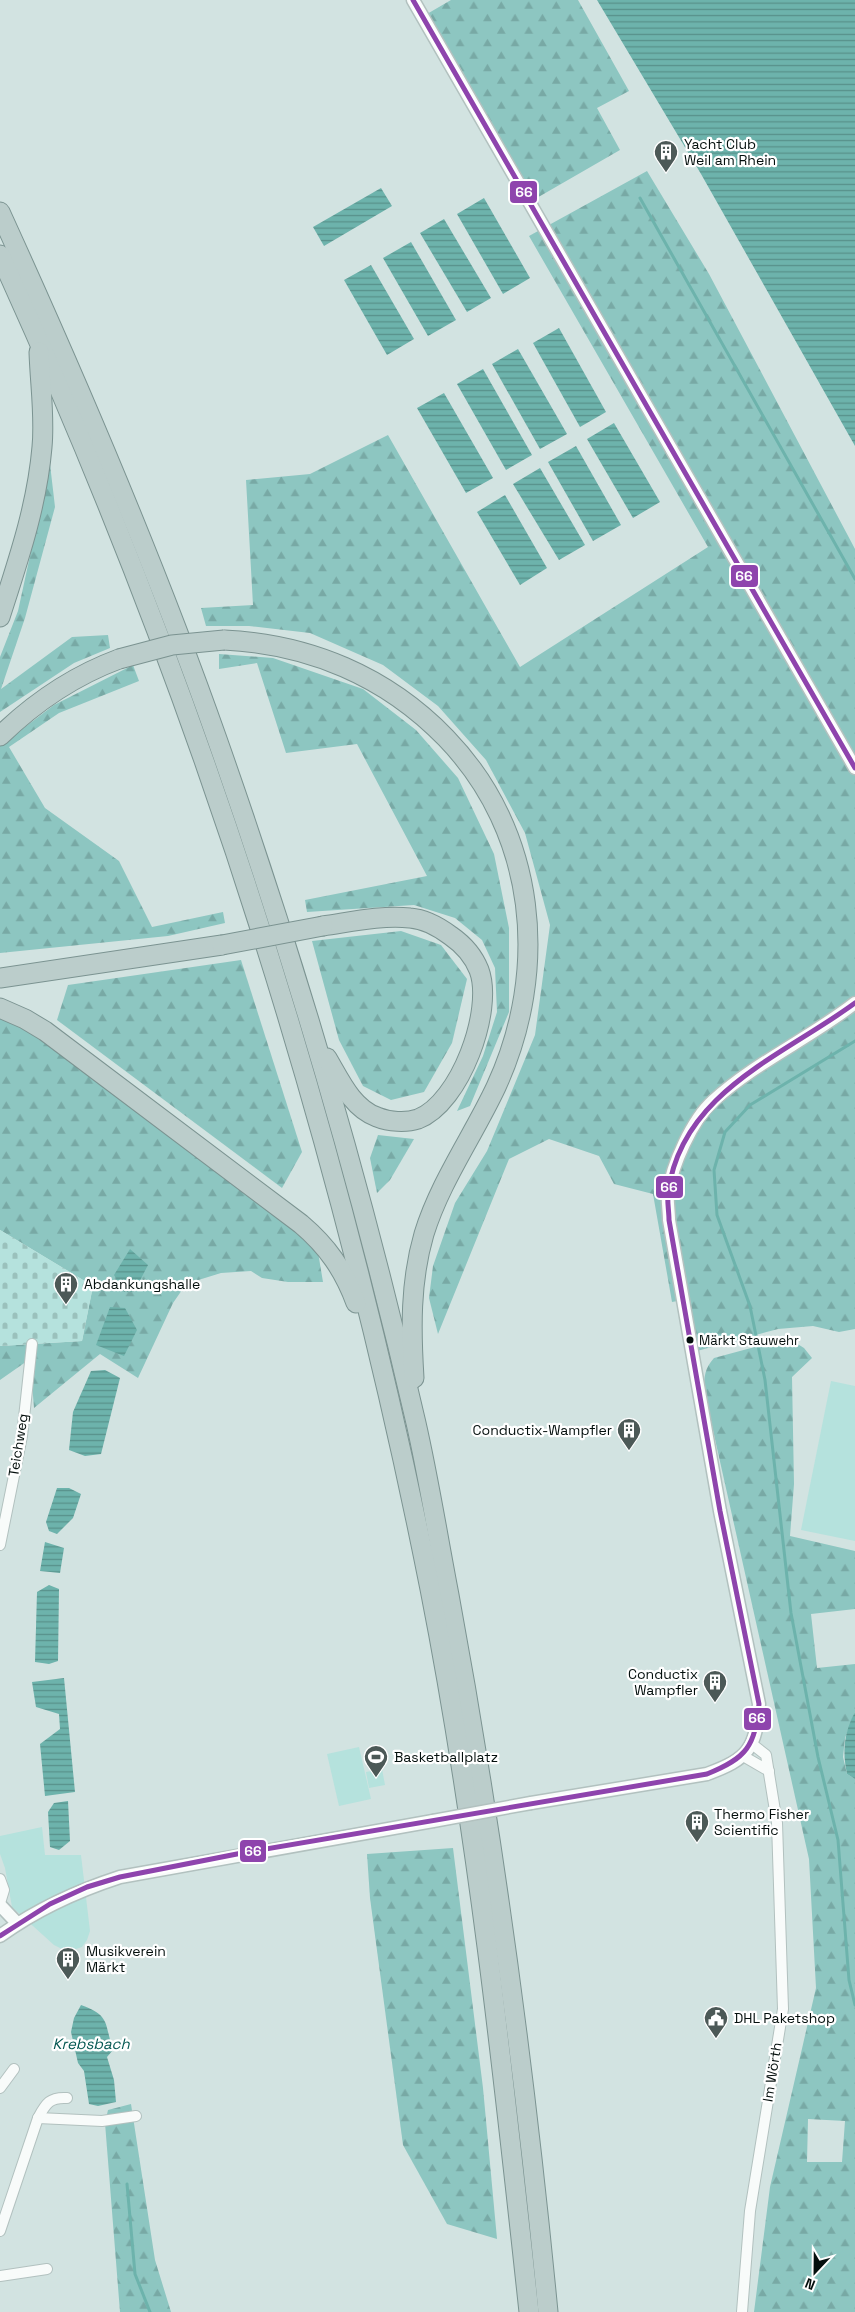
<svg xmlns="http://www.w3.org/2000/svg" width="855" height="2312" font-family="'Space Grotesk',sans-serif">
<defs>
<pattern id="forest-firs" width="22" height="20" patternUnits="userSpaceOnUse" patternTransform="scale(1.25)"><rect width="22" height="20" fill="#8dc6c1"/><path d="M5 1l3.5 6h-7zM16 11l3.5 6h-7z" fill="#78a9a5"/></pattern>
<pattern id="cemetery-stones" width="16" height="16" patternUnits="userSpaceOnUse" patternTransform="scale(1.25)"><rect width="16" height="16" fill="#b5e2dd"/><path d="M2 7V4a2 2 0 0 1 4 0v3zM10 15v-3a2 2 0 0 1 4 0v3z" fill="#9ac1bc"/></pattern>
<pattern id="water-rules" width="6" height="5" patternUnits="userSpaceOnUse" patternTransform="scale(1.25)"><rect width="6" height="5" fill="#6db3ac"/><path d="M0 2.5h6" fill="none" stroke="#57908a"/></pattern>
</defs>
<rect width="100%" height="100%" fill="#d2e3e1"/>
<g fill="url(#forest-firs)" fill-rule="evenodd">
<path d="M451 0H578L629 91 597 108 620 150 535 199 427 14Z"/>
<path d="M647 171 709 274 855 549V1329L839 1332 813 1326 778 1329 697 1351 688 1299 672 1302 653 1194 614 1184 599 1156 549 1139 509 1159 438 1334 429 1298 433 1266 455 1203 487 1151 535 1035 550 925 525 833 486 760 438 706 383 665 310 633 249 626H206L201 608 253 605 246 480 310 474 388 435 520 667 708 547 529 236Z"/>
<path d="M50 464 55 507 25 618 1 689 72 637 108 635 110 648 74 663 0 712V657L18 611Z"/>
<path d="M219 654 273 658 363 689 416 730 458 778 494 854 509 928V1012L470 1106 457 1111 483 1056 497 1012 495 968 482 940 455 918 414 905 307 912 305 900 427 876 357 744 286 753 257 663 219 669Z"/>
<path d="M133 665 139 681 59 713 9 747 45 808 119 861 152 927 223 912 225 923 168 936 0 953V746L54 705Z"/>
<path d="M401 931 441 945 467 979 452 1043 424 1092 391 1100 363 1086 339 1040 312 941Z"/>
<path d="M241 960 302 1152 282 1188 57 1020 68 985Z"/>
<path d="M0 1015 20 1024 301 1235 318 1252 323 1282H288L262 1278 251 1271 221 1273 192 1282 182 1290 173 1303 138 1378 100 1354 34 1408 30 1359 0 1380V1346L82 1341 93 1286 0 1230Z"/>
<path d="M378 1135 414 1139 390 1180 377 1193 370 1158Z"/>
<path d="M788 1338 804 1348 812 1358 792 1377 794 1484 790 1536 855 1551V1609L811 1614 817 1668 855 1664V1712L845 1738 843 1757 847 1774 855 1779V2312H754L770 2187 816 1988 809 1859 704 1390C704 1376 705 1368 714 1358ZM808 2119 845 2121 842 2162H807Z"/>
<path d="M453 1848 483 2088 497 2239 447 2224 403 2145 370 1898 367 1854Z"/>
<path d="M131 2104 155 2260 171 2312H120L105 2123 108 2110Z"/>
</g>
<path fill="url(#cemetery-stones)" d="M0 1230 93 1286 82 1341 0 1346Z"/>
<g fill="#b5e2dd">
<path d="M831 1381 855 1386V1541L801 1530Z"/>
<path d="M359 1747 371 1799 339 1806 327 1754Z"/>
<path d="M382 1769 385 1785 369 1788 366 1772Z"/>
<path d="M42 1827 45 1855H81L90 1931 87 1940 82 1947 73 1950 62 1949 54 1945 12 1907 5 1868 0 1854V1836Z"/>
</g>
<g fill="url(#water-rules)">
<path d="M597 0H855V446L701 174Z"/>
<path d="M381 188 392 206 324 246 313 227Z"/>
<path d="M484 198 530 278 503 294 457 214Z"/>
<path d="M444 219 491 298 467 312 420 233Z"/>
<path d="M411 242 456 320 428 336 383 258Z"/>
<path d="M371 265 414 339 387 355 344 280Z"/>
<path d="M559 328 606 412 580 427 533 343Z"/>
<path d="M518 349 567 434 540 449 492 364Z"/>
<path d="M483 369 532 455 506 470 457 384Z"/>
<path d="M444 393 493 478 466 493 417 408Z"/>
<path d="M614 423 660 502 633 518 587 439Z"/>
<path d="M576 446 621 525 593 541 548 462Z"/>
<path d="M540 468 585 545 559 560 513 484Z"/>
<path d="M505 495 547 568 520 585 477 512Z"/>
<path d="M130 1249 148 1265 134 1292H124L114 1275Z"/>
<path d="M110 1307 125 1308 137 1330 124 1356 96 1345Z"/>
<path d="M105 1370 120 1378 101 1454 85 1456 69 1450 73 1412 91 1371Z"/>
<path d="M57 1488H69L81 1494 73 1518 57 1534 49 1531 46 1522Z"/>
<path d="M45 1542 64 1548 60 1573 40 1571Z"/>
<path d="M49 1585 59 1589 58 1661 49 1664 35 1662 37 1592Z"/>
<path d="M64 1678 75 1792 45 1796 40 1744 60 1729 59 1714 36 1707 32 1682Z"/>
<path d="M855 1712V1779L847 1774C842 1752 844 1732 855 1712Z"/>
<path d="M68 1801 70 1841 59 1850 50 1847 48 1812 54 1803Z"/>
<path d="M81 2005C111 2016 104 2023 113 2050L107 2057 114 2080 116 2102 98 2106 89 2104 84 2071 78 2063 71 2032 74 2018Z"/>
</g>
<g fill="none" stroke-linecap="round" stroke-linejoin="round">
<g stroke="#6db3ac" stroke-width="3">
<path d="M640 198 855 579"/>
<path d="M855 1041 750 1105 725 1132 714 1170 717 1215 750 1306 765 1380 791 1613 818 1757 838 1840 849 1980 855 2005"/>
<path d="M127 2184 135 2274 150 2312"/>
</g>
<g stroke="#b2c1bf" stroke-width="12">
<g id="minor">
<path d="M0 1545 22 1436 32 1344"/>
<path d="M743 1756 769 1771"/>
<path d="M0 1879 4 1890 0 1903"/>
<path d="M0 2088 14 2069"/>
<path d="M38 2118 102 2121 136 2116"/>
<path d="M0 2231 38 2118C46 2103 50 2097 67 2098"/>
<path d="M0 2276 47 2269"/>
<path d="M742 2312 750 2211 783 2009 777 1823 766 1755 752 1744"/>
</g>
</g>
<g stroke="#b2c1bf" stroke-width="15">
<g id="tertiary">
<path d="M413 0 855 768"/>
<path d="M531 1803 707 1774C748 1759 756 1749 759 1704L720 1511 669 1220C669 1211 667 1201 668 1193 672 1165 692 1120 713 1101 756 1062 810 1038 855 1003"/>
<path d="M0 1905 17 1923"/>
<path d="M0 1936C37 1909 77 1891 120 1877L433 1821"/>
</g>
</g>
<g stroke="#7b9391" stroke-width="21">
<g id="motorway">
<path d="M0 212C79 385 154 560 217 739 296 963 363 1192 416 1423 429 1480 438 1538 449 1595 493 1833 525 2072 548 2312"/>
<path d="M0 255C195 681 339 1130 430 1589 477 1828 503 2070 529 2312"/>
<path d="M0 617C18 561 37 506 42 447 45 416 40 384 39 352"/>
<path d="M224 640C309 644 386 676 446 738 537 832 550 970 496 1087 473 1136 440 1182 424 1234 410 1282 411 1330 414 1378"/>
<path d="M0 736C35 702 73 676 119 659"/>
<path d="M323 926C351 922 381 915 410 918 424 919 439 927 451 936 464 945 473 955 479 970 494 1010 460 1103 418 1119 406 1123 389 1122 377 1117 352 1108 340 1080 327 1058"/>
<path d="M0 978 222 945"/>
<path d="M0 1008 25 1019 45 1031 301 1224C327 1246 344 1270 356 1303"/>
</g>
</g>
<use href="#minor" stroke="#f8fbfa" stroke-width="10"/>
<use href="#tertiary" stroke="#f8fbfa" stroke-width="12"/>
<use href="#motorway" stroke="#bbcdcb" stroke-width="19"/>
<g stroke="#b2c1bf" stroke-width="15" stroke-linecap="butt">
<path id="tertiary-bridge" d="M433 1821 531 1803"/>
</g>
<g stroke="#7b9391" stroke-width="21" stroke-linecap="butt">
<g id="motorway-bridge">
<path d="M119 659 172 645 224 640"/>
<path d="M222 945 323 926"/>
</g>
</g>
<use href="#tertiary-bridge" stroke="#f8fbfa" stroke-width="12"/>
<use href="#motorway-bridge" stroke="#bbcdcb" stroke-width="19"/>
<g stroke="#fff" stroke-width="9">
<g id="bus-1">
<path d="M413 0 855 768"/>
<path d="M0 1936 50 1904 87 1887 120 1877 242 1853 707 1774C747 1758 755 1746 759 1704L720 1511 669 1220C669 1211 667 1202 668 1193 681 1092 783 1056 855 1003"/>
</g>
</g>
<use href="#bus-1" stroke="#8e44ad" stroke-width="5"/>
</g>
<defs>
<g id="building-pin" transform="scale(1.25)"><path d="M0 17L-7.5 6A9.5 9.5 0 1 1 7.5 6Z" fill="#4c5957" stroke="#fff"/><path d="M-4-6H4V6H1V3H-1V6H-4ZM-2.5-4.3h1.7v1.8h-1.7ZM.8-4.3h1.7v1.8H.8ZM-2.5-1h1.7V.8h-1.7ZM.8-1h1.7V.8H.8Z" fill="#fff"/></g>
<g id="stadium-pin" transform="scale(1.25)"><path d="M0 17L-7.5 6A9.5 9.5 0 1 1 7.5 6Z" fill="#4c5957" stroke="#fff"/><path d="M0-5a6.5 5 0 1 0 0 10a6.5 5 0 1 0 0-10ZM-3.5-1.8h7v3.6h-7Z" fill="#fff"/></g>
<g id="civic-pin" transform="scale(1.25)"><path d="M0 17L-7.5 6A9.5 9.5 0 1 1 7.5 6Z" fill="#4c5957" stroke="#fff"/><path d="M-.6-6.5H3V-4.5H.6V-3L4-1V1h2V6H-6V1h2V-1L-.6-3ZM-1.2 2.5V6h2.4V2.5Z" fill="#fff"/></g>
</defs>
<g fill-rule="evenodd">
<use href="#building-pin" x="666" y="152"/>
<use href="#building-pin" x="66" y="1284"/>
<use href="#building-pin" x="629" y="1430"/>
<use href="#building-pin" x="715" y="1682"/>
<use href="#stadium-pin" x="376" y="1757"/>
<use href="#building-pin" x="697" y="1822"/>
<use href="#building-pin" x="68" y="1959"/>
<use href="#civic-pin" x="716" y="2018"/>
</g>
<circle fill="#040f0d" stroke="#fff" stroke-width="2" cx="690" cy="1340" r="4.5"/>
<g text-anchor="middle" stroke-width="4.5" stroke-linejoin="round" paint-order="stroke">
<g font-size="13" fill="#040f0d" stroke="#fff" text-anchor="start">
<text x="699" y="1345">Märkt Stauwehr</text>
</g>
<g font-size="14" fill="#040f0d" stroke="#fff" text-anchor="start">
<text x="684" y="149">Yacht Club<tspan x="684" dy="16">Weil am Rhein</tspan></text>
<text x="84" y="1289">Abdankungshalle</text>
<text x="612" y="1435" text-anchor="end">Conductix-Wampfler</text>
<text x="698" y="1679" text-anchor="end">Conductix<tspan x="698" dy="16">Wampfler</tspan></text>
<text x="394" y="1762">Basketballplatz</text>
<text x="714" y="1819">Thermo Fisher<tspan x="714" dy="16">Scientific</tspan></text>
<text x="86" y="1956">Musikverein<tspan x="86" dy="16">Märkt</tspan></text>
<text x="734" y="2023">DHL Paketshop</text>
</g>
<g font-size="14" fill="#040f0d" stroke="#fff">
<text transform="translate(18 1445) rotate(-81)" y="5">Teichweg</text>
<text transform="translate(772 2072) rotate(-81)" y="5">Im Wörth</text>
</g>
<g font-size="15" font-style="italic" fill="#055852" stroke="#fff">
<text x="91" y="2049">Krebsbach</text>
</g>
</g>
<g stroke="#fff" stroke-width="2">
<rect x="509" y="180" width="29" height="24" rx="5" fill="#8e44ad"/>
<rect x="730" y="564" width="29" height="24" rx="5" fill="#8e44ad"/>
<rect x="655" y="1175" width="29" height="24" rx="5" fill="#8e44ad"/>
<rect x="743" y="1707" width="29" height="24" rx="5" fill="#8e44ad"/>
<rect x="239" y="1839" width="28" height="24" rx="5" fill="#8e44ad"/>
</g>
<g font-size="14" text-anchor="middle" font-weight="bold" fill="#fff">
<text x="524" y="197">66</text>
<text x="744" y="581">66</text>
<text x="669" y="1192">66</text>
<text x="757" y="1723">66</text>
<text x="253" y="1856">66</text>
</g>
<g transform="translate(815 2272) rotate(202)" stroke="#ffffff" stroke-width="4" paint-order="stroke">
<path d="M0-4L9 19L0 12L-9 19Z" fill="#040f0d"/>
<text y="-8" font-size="14" font-weight="bold" text-anchor="middle" fill="#040f0d">N</text>
</g>
</svg>
